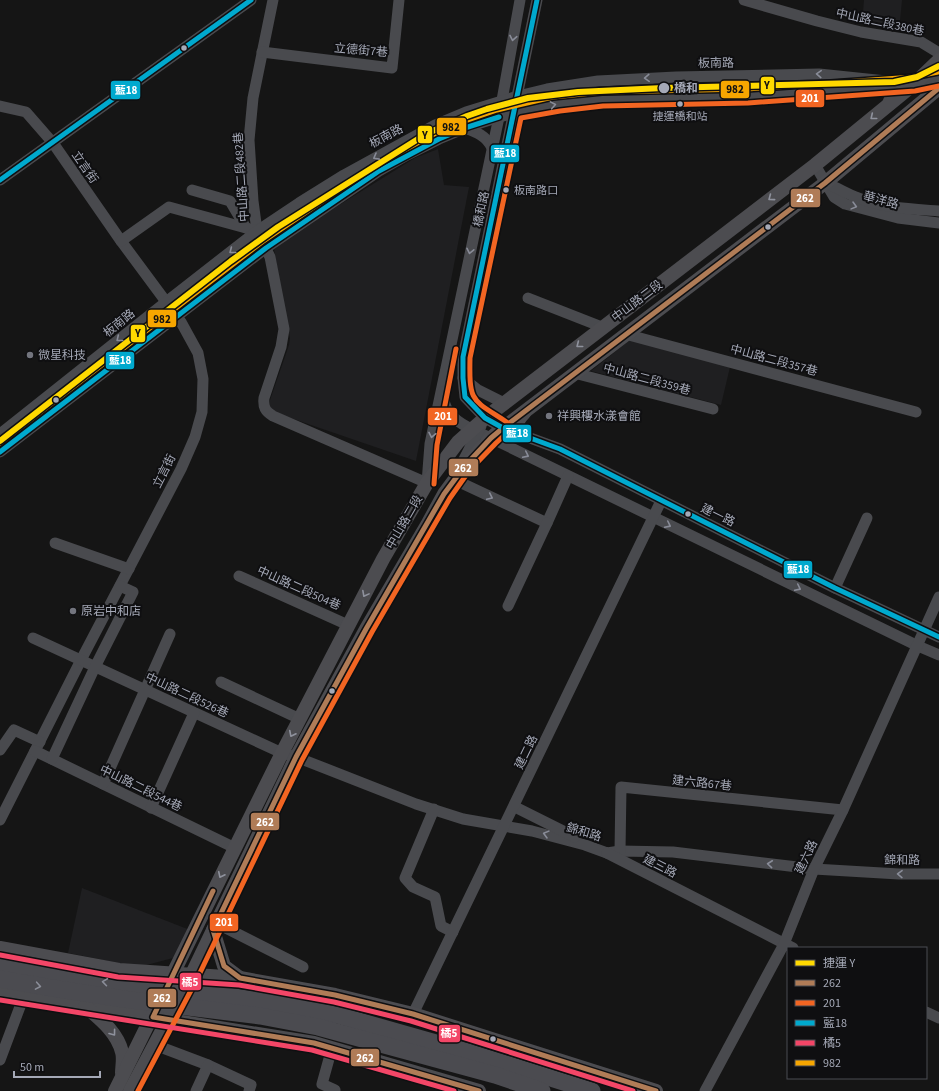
<svg xmlns="http://www.w3.org/2000/svg" width="939" height="1091" font-family="'Source Sans 3','Noto Sans TC',sans-serif">
<rect width="100%" height="100%" fill="#151515"/>
<g fill="#1f1f21">
<path d="M864 0H902L899 31 862 24Z"/>
<path d="M438 149 444 185 469 187 416 461 279 414 271 408 269 404 270 400 289 345 290 338 274 249 336 207 415 158Z"/>
<path d="M630 340 730 367 721 405 591 371Z"/>
<path d="M82 888 190 930 173 958 139 967 68 953Z"/>
</g>
<g fill="none" stroke-linecap="round" stroke-linejoin="round">
<g stroke="#494a4e" stroke-width="11">
<path d="M273 0 253 98 249 140 253 201 257 231 270 257 284 329 281 347 264 398C263 407 265 411 273 416L427 483 430 444 499 117 520 0"/>
<path d="M537 0 463 357V378L465 397 485 418 503 428 560 449 835 588 939 637"/>
<path d="M744 0 817 21 861 32 921 42 939 53"/>
<path d="M262 52 392 68 399 0"/>
<path d="M0 106 26 112 53 143 121 241 181 322 198 353 203 379 202 412 195 437 181 469 81 660 0 820"/>
<path d="M465 128C476 132 487 136 492 148"/>
<path d="M815 165 834 197 845 204 898 218 939 223"/>
<path d="M0 180 251 0"/>
<path d="M825 183C836 187 846 193 856 197 881 208 912 209 939 211"/>
<path d="M192 190 230 201 246 228"/>
<path d="M121 241 169 207 257 231"/>
<path d="M528 298 602 327"/>
<path d="M625 334 916 412"/>
<path d="M574 373 713 409"/>
<path d="M463 378 478 390 504 403"/>
<path d="M443 392C442 419 470 429 491 438L918 646 939 655"/>
<path d="M481 426 460 467 455 480 547 523 568 476"/>
<path d="M0 434 166 302 257 231 299 203 344 175 435 125 466 112 518 96 547 89 598 81 676 77 819 74 886 81"/>
<path d="M0 452 266 248 379 171 407 155 439 139 468 127 499 117 555 104 603 99 747 96 914 84 939 79"/>
<path d="M55 543 129 569"/>
<path d="M239 576 348 625"/>
<path d="M835 588 867 518"/>
<path d="M508 606 547 523"/>
<path d="M33 638 282 753 296 757 416 804 463 819 532 831 585 845 607 853 620 851 673 852 814 869 899 874H939"/>
<path d="M221 682 300 719"/>
<path d="M0 750 14 730 40 742"/>
<path d="M35 751 235 848"/>
<path d="M52 759 95 667 133 592 120 586"/>
<path d="M103 784 170 634"/>
<path d="M515 807 575 837"/>
<path d="M151 808 194 713"/>
<path d="M434 809 405 878 413 887 435 897 441 926 453 932"/>
<path d="M620 851 621 787 843 810"/>
<path d="M607 853 793 948"/>
<path d="M216 923 303 967"/>
<path d="M926 1012 939 1018"/>
<path d="M413 1014 661 501"/>
<path d="M155 1045 208 1065 251 1085 249 1091"/>
<path d="M332 1048 322 1084 335 1090 334 1091"/>
<path d="M0 1060 24 996"/>
<path d="M196 1091 208 1065"/>
<path d="M705 1091 784 944 814 869 843 810 939 597"/>
</g>
<g stroke="#4c4c50" stroke-width="14">
<path d="M880 86 891 93 892 96 889 104"/>
<path d="M518 434C514 426 518 419 524 413"/>
<path d="M213 930 224 966 240 978"/>
<path d="M0 948 119 970 240 978 335 995 413 1014 656 1091"/>
<path d="M0 993 314 1043 479 1091"/>
<path d="M85 1006C100 1019 117 1032 122 1052 124 1058 122 1067 122 1073"/>
<path d="M115 1091 282 753 383 559 427 483 458 442 485 418 815 165 914 84 939 60"/>
<path d="M130 1091 191 976 296 757 366 629 427 525 444 494 464 467 491 438 503 428 825 183 939 88"/>
</g>
<g stroke="#4b4b50" stroke-width="17">
<path d="M0 966 126 985 221 995 283 1004 341 1016 471 1053 592 1091"/>
<path d="M0 979 58 989 123 999 260 1016 318 1027 495 1075 542 1091"/>
</g>
<g stroke="#0f0f11" stroke-width="8">
<g id="bus-1">
<path d="M213 891 153 1017 314 1043 479 1091"/>
<path d="M656 1091 413 1014 335 995 240 978 224 966 213 930 296 757 366 629 444 494 464 467 491 438 503 428 825 183 939 88"/>
</g>
</g>
<g stroke="#0f0f11" stroke-width="8">
<g id="bus-2">
<path d="M434 484 437 445 456 349"/>
<path d="M138 1091 197 979 302 760 372 632 450 498 469 471 496 443 509 431 510 427 508 423C472 399 469 404 470 358L521 118 560 111 603 106 748 103 915 91 939 86"/>
</g>
</g>
<g stroke="#0f0f11" stroke-width="8">
<g id="bus-3">
<path d="M537 0 463 357V378L465 397 485 418 503 428 560 449 835 588 939 637"/>
<path d="M0 180 251 0"/>
<path d="M0 452 266 248 379 171 439 139 468 127 499 117"/>
</g>
</g>
<g stroke="#0f0f11" stroke-width="8">
<g id="bus-4">
<path d="M0 955 118 977 239 985 334 1002 411 1021 633 1091"/>
<path d="M0 1000 312 1050 454 1091"/>
</g>
</g>
<g stroke="#0f0f11" stroke-width="8">
<path id="bus-5" d="M0 443 262 242 376 165 436 133 465 121 497 110 553 97 602 92 747 89 913 77 938 72"/>
</g>
<use href="#bus-1" stroke="#b07c57" stroke-width="5"/>
<use href="#bus-2" stroke="#f26522" stroke-width="5"/>
<use href="#bus-3" stroke="#00a9ce" stroke-width="5"/>
<use href="#bus-4" stroke="#f34667" stroke-width="5"/>
<use href="#bus-5" stroke="#f7a600" stroke-width="5"/>
<g stroke="#0f0f11" stroke-width="9">
<path id="metro-1" d="M0 441 231 261 278 227 426 134 467 116 487 109 528 98 578 92 663 88 894 82 917 77 939 66"/>
</g>
<use href="#metro-1" stroke="#ffd900" stroke-width="6"/>
</g>
<defs><path id="oneway-chevron" d="M-2-3.5L2.5 0L-2 3.5" fill="none" stroke-width="1.6" stroke-linecap="round" stroke-linejoin="round"/></defs>
<g stroke="#898c98">
<use href="#oneway-chevron" transform="translate(513 38) rotate(101)"/>
<use href="#oneway-chevron" transform="translate(819 74) rotate(-177)"/>
<use href="#oneway-chevron" transform="translate(647 78) rotate(177)"/>
<use href="#oneway-chevron" transform="translate(553 105) rotate(-10)"/>
<use href="#oneway-chevron" transform="translate(376 157) rotate(151)"/>
<use href="#oneway-chevron" transform="translate(854 206) rotate(15)"/>
<use href="#oneway-chevron" transform="translate(232 251) rotate(142)"/>
<use href="#oneway-chevron" transform="translate(470 251) rotate(102)"/>
<use href="#oneway-chevron" transform="translate(119 339) rotate(141)"/>
<use href="#oneway-chevron" transform="translate(432 435) rotate(101)"/>
<use href="#oneway-chevron" transform="translate(526 455) rotate(26)"/>
<use href="#oneway-chevron" transform="translate(490 497) rotate(25)"/>
<use href="#oneway-chevron" transform="translate(668 525) rotate(26)"/>
<use href="#oneway-chevron" transform="translate(798 588) rotate(26)"/>
<use href="#oneway-chevron" transform="translate(546 834) rotate(-165)"/>
<use href="#oneway-chevron" transform="translate(770 864) rotate(-174)"/>
<use href="#oneway-chevron" transform="translate(900 874) rotate(-179)"/>
</g>
<g stroke="#8f929d">
<use href="#oneway-chevron" transform="translate(873 117) rotate(141)"/>
<use href="#oneway-chevron" transform="translate(771 198) rotate(143)"/>
<use href="#oneway-chevron" transform="translate(579 345) rotate(142)"/>
<use href="#oneway-chevron" transform="translate(365 594) rotate(118)"/>
<use href="#oneway-chevron" transform="translate(292 734) rotate(117)"/>
<use href="#oneway-chevron" transform="translate(221 875) rotate(116)"/>
<use href="#oneway-chevron" transform="translate(113 1033) rotate(53)"/>
</g>
<g stroke="#8a8d98">
<use href="#oneway-chevron" transform="translate(105 982) rotate(-172)"/>
<use href="#oneway-chevron" transform="translate(38 986) rotate(10)"/>
</g>
<g fill="#a5a9b7" stroke="#0f0f11" stroke-width="1.5">
<circle cx="184" cy="48" r="3.5"/>
<circle cx="664" cy="88" r="6"/>
<circle cx="680" cy="104" r="3.5"/>
<circle cx="506" cy="190" r="3.5"/>
<circle cx="768" cy="227" r="3.5"/>
<circle cx="56" cy="400" r="3.5"/>
<circle cx="688" cy="514" r="3.5"/>
<circle cx="332" cy="691" r="3.5"/>
<circle cx="493" cy="1039" r="3.5"/>
</g>
<g fill="#73757e" stroke="#0f0f11" stroke-width="1.5">
<circle cx="30" cy="355" r="4"/>
<circle cx="549" cy="416" r="4"/>
<circle cx="73" cy="611" r="4"/>
</g>
<g text-anchor="middle" stroke-width="4" stroke-linejoin="round" paint-order="stroke">
<g font-size="11" fill="#a5a9b7" stroke="#0f0f11">
<text x="680" y="120">捷運橋和站</text>
<text x="514" y="194" text-anchor="start">板南路口</text>
</g>
<g font-size="12" fill="#a5a9b7" stroke="#0f0f11">
<text transform="translate(880 22) rotate(12)" y="4">中山路二段380巷</text>
<text transform="translate(361 50) rotate(5)" y="4">立德街7巷</text>
<text transform="translate(716 63) rotate(-1)" y="4">板南路</text>
<text transform="translate(386 136) rotate(-28)" y="4">板南路</text>
<text transform="translate(85 167) rotate(55)" y="4">立言街</text>
<text transform="translate(241 177) rotate(-94)" y="4">中山路二段482巷</text>
<text transform="translate(881 200) rotate(15)" y="4">華洋路</text>
<text transform="translate(481 209) rotate(-78)" y="4">橋和路</text>
<text transform="translate(637 301) rotate(-37)" y="4">中山路二段</text>
<text transform="translate(119 323) rotate(-39)" y="4">板南路</text>
<text transform="translate(774 360) rotate(15)" y="4">中山路二段357巷</text>
<text transform="translate(647 379) rotate(15)" y="4">中山路二段359巷</text>
<text transform="translate(164 471) rotate(-63)" y="4">立言街</text>
<text transform="translate(718 515) rotate(26)" y="4">建一路</text>
<text transform="translate(404 522) rotate(-60)" y="4">中山路二段</text>
<text transform="translate(299 588) rotate(24)" y="4">中山路二段504巷</text>
<text transform="translate(187 695) rotate(25)" y="4">中山路二段526巷</text>
<text transform="translate(526 752) rotate(-64)" y="4">建二路</text>
<text transform="translate(702 783) rotate(6)" y="4">建六路67巷</text>
<text transform="translate(141 788) rotate(26)" y="4">中山路二段544巷</text>
<text transform="translate(584 832) rotate(17)" y="4">錦和路</text>
<text transform="translate(806 857) rotate(-65)" y="4">建六路</text>
<text transform="translate(902 860) rotate(1)" y="4">錦和路</text>
<text transform="translate(660 866) rotate(27)" y="4">建三路</text>
</g>
<g font-size="12" font-weight="bold" fill="#a5a9b7" stroke="#0f0f11" text-anchor="start">
<text x="674" y="92">橋和</text>
</g>
<g font-size="12" fill="#a5a9b7" stroke="#0f0f11" text-anchor="start">
<text x="38" y="359">微星科技</text>
<text x="557" y="420">祥興樓水漾會館</text>
<text x="81" y="615">原岩中和店</text>
</g>
</g>
<g stroke="#0f0f11" stroke-width="1.5">
<rect x="760" y="76" width="15" height="19" rx="4" fill="#ffd900"/>
<rect x="720" y="80" width="30" height="19" rx="4" fill="#f7a600"/>
<rect x="110" y="80" width="31" height="20" rx="4" fill="#00a9ce"/>
<rect x="795" y="89" width="30" height="19" rx="4" fill="#f26522"/>
<rect x="436" y="117" width="31" height="19" rx="4" fill="#f7a600"/>
<rect x="417" y="125" width="16" height="19" rx="4" fill="#ffd900"/>
<rect x="490" y="144" width="30" height="19" rx="4" fill="#00a9ce"/>
<rect x="790" y="188" width="31" height="20" rx="4" fill="#b07c57"/>
<rect x="147" y="309" width="30" height="19" rx="4" fill="#f7a600"/>
<rect x="130" y="324" width="16" height="19" rx="4" fill="#ffd900"/>
<rect x="105" y="351" width="30" height="19" rx="4" fill="#00a9ce"/>
<rect x="427" y="407" width="31" height="19" rx="4" fill="#f26522"/>
<rect x="502" y="424" width="30" height="19" rx="4" fill="#00a9ce"/>
<rect x="448" y="458" width="31" height="19" rx="4" fill="#b07c57"/>
<rect x="783" y="560" width="30" height="19" rx="4" fill="#00a9ce"/>
<rect x="250" y="812" width="30" height="19" rx="4" fill="#b07c57"/>
<rect x="209" y="913" width="30" height="19" rx="4" fill="#f26522"/>
<rect x="179" y="972" width="23" height="19" rx="4" fill="#f34667"/>
<rect x="147" y="988" width="30" height="20" rx="4" fill="#b07c57"/>
<rect x="438" y="1024" width="23" height="19" rx="4" fill="#f34667"/>
<rect x="350" y="1048" width="30" height="19" rx="4" fill="#b07c57"/>
</g>
<g font-size="11" text-anchor="middle" font-weight="bold" fill="#fff">
<text x="126" y="94">藍18</text>
<text x="810" y="102">201</text>
<text x="505" y="157">藍18</text>
<text x="805" y="202">262</text>
<text x="120" y="364">藍18</text>
<text x="443" y="420">201</text>
<text x="517" y="437">藍18</text>
<text x="463" y="472">262</text>
<text x="798" y="573">藍18</text>
<text x="265" y="826">262</text>
<text x="224" y="926">201</text>
<text x="190" y="986">橘5</text>
<text x="162" y="1002">262</text>
<text x="449" y="1037">橘5</text>
<text x="365" y="1062">262</text>
</g>
<g font-size="11" text-anchor="middle" font-weight="bold" fill="#111">
<text x="767" y="89">Y</text>
<text x="735" y="93">982</text>
<text x="451" y="131">982</text>
<text x="425" y="139">Y</text>
<text x="162" y="323">982</text>
<text x="138" y="337">Y</text>
</g>
<rect x="787" y="947" width="140" height="132" fill="#0f0f11" stroke="#4b4d53"/>
<rect x="795" y="960" width="20" height="6" fill="#ffd900" stroke="#4b4d53"/>
<text x="823" y="967" font-size="12" fill="#a5a9b7">捷運 Y</text>
<rect x="795" y="980" width="20" height="6" fill="#b07c57" stroke="#4b4d53"/>
<text x="823" y="987" font-size="12" fill="#a5a9b7">262</text>
<rect x="795" y="1000" width="20" height="6" fill="#f26522" stroke="#4b4d53"/>
<text x="823" y="1007" font-size="12" fill="#a5a9b7">201</text>
<rect x="795" y="1020" width="20" height="6" fill="#00a9ce" stroke="#4b4d53"/>
<text x="823" y="1027" font-size="12" fill="#a5a9b7">藍18</text>
<rect x="795" y="1040" width="20" height="6" fill="#f34667" stroke="#4b4d53"/>
<text x="823" y="1047" font-size="12" fill="#a5a9b7">橘5</text>
<rect x="795" y="1060" width="20" height="6" fill="#f7a600" stroke="#4b4d53"/>
<text x="823" y="1067" font-size="12" fill="#a5a9b7">982</text>
<path d="M14 1071v6h86v-6" fill="none" stroke="#a5a9b7" stroke-width="2"/>
<text x="20" y="1071" font-size="12" fill="#a5a9b7" stroke="#0f0f11" stroke-width="3" paint-order="stroke">50 m</text>
</svg>
